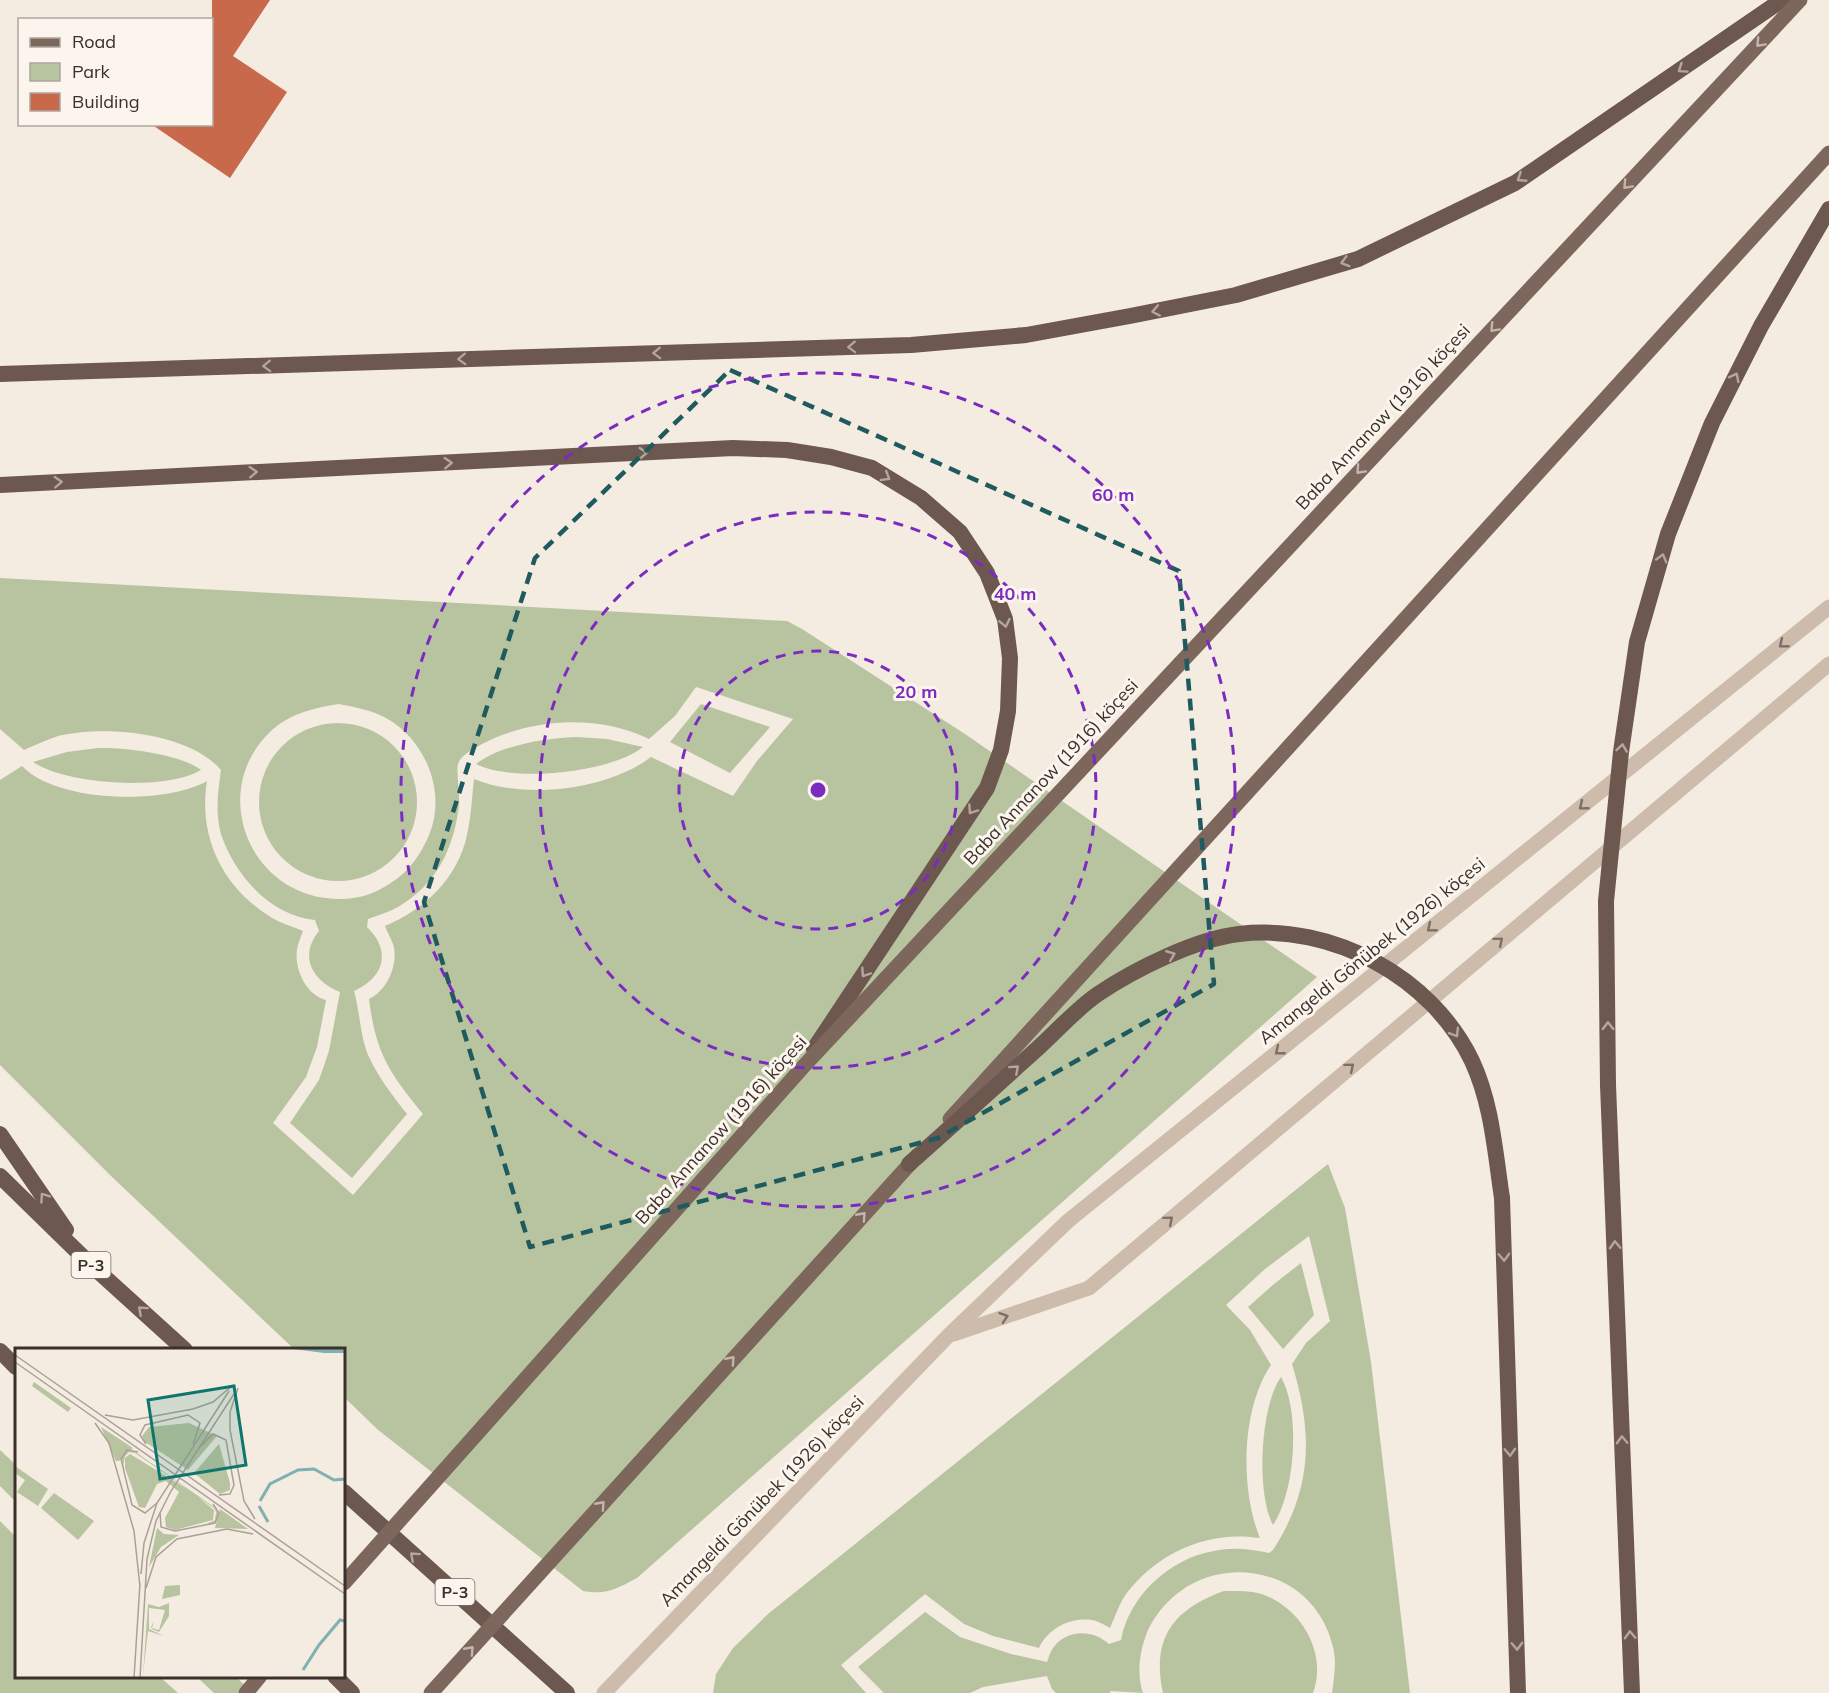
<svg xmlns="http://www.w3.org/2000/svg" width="1829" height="1693" font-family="Mulish,sans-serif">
<rect width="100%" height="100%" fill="#f4ebe1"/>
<g fill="#b8c4a0" fill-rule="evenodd">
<path d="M0 578 787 621 802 629 965 734 1317 977 637 1578C616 1589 607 1595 583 1591L377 1429 344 1397V1350L294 1349 110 1175 0 1065V780L22 766C57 803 165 805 207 781 198 836 222 886 269 916 279 923 292 926 303 931 301 937 298 943 297 949 294 969 306 995 326 1000L317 1047 306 1077 273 1123 353 1195 423 1114C389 1072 376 1054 369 999 388 990 399 963 393 944 391 938 387 932 385 926 424 910 458 878 467 835 471 817 472 798 474 779 524 800 608 790 651 757L733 796 757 761 793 719 696 687 675 716 649 739C598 714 532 718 482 744 473 749 461 755 458 764 456 770 460 795 459 805 454 848 437 884 398 907 389 912 378 915 368 919L367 927C392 951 384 978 354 991 360 1012 360 1035 368 1055 378 1077 392 1095 407 1114L352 1178 290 1123 319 1080 329 1051 340 992C313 981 298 957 319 931L315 920C270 916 234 874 221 834 215 813 218 791 221 770 188 732 104 725 58 736 46 740 35 745 24 750L0 729ZM339 704C355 707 371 710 386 718 426 740 447 793 429 835 417 864 399 882 370 894 356 899 340 900 326 898 246 888 211 790 269 733 288 714 313 708 339 704Z"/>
<path d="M701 704 770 727 730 773 670 742Z"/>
<circle cx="338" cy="802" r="79"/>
<path d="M577 737 607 739 643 747C610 773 513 783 476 764 501 745 546 738 577 737Z"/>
<path d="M98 748C124 747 180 754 201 770 166 791 67 785 33 762L67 752Z"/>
<path d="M1328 1164 1345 1208 1371 1362 1410 1693H1332C1334 1678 1337 1662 1333 1647 1311 1555 1189 1546 1148 1630 1140 1649 1136 1673 1143 1693L1111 1691 1109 1693H1056L1052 1689 1047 1676 983 1687 970 1693H884L858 1667 925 1612 960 1637 1011 1654 1047 1662C1049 1657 1050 1652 1053 1648 1066 1629 1093 1629 1109 1644L1121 1640C1129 1596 1170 1558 1214 1551 1233 1547 1250 1549 1269 1553L1273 1550C1313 1488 1313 1433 1292 1364L1306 1343 1330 1321 1309 1236 1265 1269 1226 1305 1250 1330 1271 1365C1241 1409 1240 1490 1260 1538 1208 1530 1158 1552 1126 1594 1119 1604 1115 1617 1110 1628 1105 1625 1098 1621 1092 1620 1071 1617 1048 1628 1039 1648L993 1636 964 1624 925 1594 841 1665 866 1693H713L716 1674 733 1648 768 1614Z"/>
<path d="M1301 1263 1314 1315 1283 1349 1248 1307 1274 1284Z"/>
<path d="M1281 1377C1301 1413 1295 1492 1273 1525 1256 1494 1260 1406 1281 1377Z"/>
<path d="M0 1450 16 1465V1502L0 1486Z"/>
<path d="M0 1521 16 1537V1676L160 1677 178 1693H0Z"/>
<path d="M1224 1591C1239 1591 1255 1590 1269 1597 1304 1613 1327 1655 1313 1693H1163C1151 1639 1173 1609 1224 1591Z"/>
<path d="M197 1677H236L253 1693H214Z"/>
</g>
<path fill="#c8694b" d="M212 0H270L233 56 287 92 230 178 151 124H212Z"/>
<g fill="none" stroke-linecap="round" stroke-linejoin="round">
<g stroke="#cdbbac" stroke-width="15">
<path d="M954 1334 1089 1288 1829 664"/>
<path d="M604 1693 948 1336 1068 1221 1829 607"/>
</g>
<path stroke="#7d675c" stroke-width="15" d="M246 1693 260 1676"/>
<g stroke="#6c584f" stroke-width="16">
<path d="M0 374 911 345 1026 335 1130 316 1236 295 1358 259 1515 183 1782 0"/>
<path d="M0 485 733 448 787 450 831 457 872 468 921 498 960 532 987 573 1005 619 1010 658 1008 711 1001 750 987 788 814 1049"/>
<path d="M1608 1085 1632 1693"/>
<path d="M0 1134 66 1230"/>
<path d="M0 1176 89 1263 185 1350"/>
<path d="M1502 1198 1518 1693"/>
<path d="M0 1351 16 1367"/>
<path d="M344 1492 567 1693"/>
<path d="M335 1676 352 1693"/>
</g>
<g stroke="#7d675c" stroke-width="15">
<path d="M950 1119 1829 153"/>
<path d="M344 1583 802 1068 1800 0"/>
<path d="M431 1693 918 1155"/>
</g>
<g stroke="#6c584f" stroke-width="16">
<path d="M1608 1085 1606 901 1621 752 1637 642 1668 534 1712 423 1761 326 1829 209"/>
<path d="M909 1164C952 1126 995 1087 1037 1049 1057 1031 1076 1009 1098 994 1135 969 1196 939 1239 934 1332 923 1432 977 1472 1061 1492 1104 1495 1152 1502 1198"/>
</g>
</g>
<defs><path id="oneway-chevron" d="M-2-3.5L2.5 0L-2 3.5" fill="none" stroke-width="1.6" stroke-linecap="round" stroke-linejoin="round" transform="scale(1.5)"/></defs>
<g stroke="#c2b5ac">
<use href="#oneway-chevron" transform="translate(1760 43) rotate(133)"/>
<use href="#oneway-chevron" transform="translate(1627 185) rotate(133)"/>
<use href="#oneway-chevron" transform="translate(1494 328) rotate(133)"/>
<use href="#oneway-chevron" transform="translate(1360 470) rotate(133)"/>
<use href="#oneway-chevron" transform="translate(862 1216) rotate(-48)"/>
<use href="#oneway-chevron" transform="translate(731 1360) rotate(-48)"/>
<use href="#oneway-chevron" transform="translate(601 1505) rotate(-48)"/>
<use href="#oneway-chevron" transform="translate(470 1650) rotate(-48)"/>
</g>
<g stroke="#b4a69e">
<use href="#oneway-chevron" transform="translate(1682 69) rotate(146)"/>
<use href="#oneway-chevron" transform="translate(1521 178) rotate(147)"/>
<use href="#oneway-chevron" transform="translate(1345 262) rotate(164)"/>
<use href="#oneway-chevron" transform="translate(1156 311) rotate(169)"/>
<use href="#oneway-chevron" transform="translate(852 347) rotate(178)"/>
<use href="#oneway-chevron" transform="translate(657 353) rotate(178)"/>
<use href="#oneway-chevron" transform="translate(462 359) rotate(178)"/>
<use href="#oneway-chevron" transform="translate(267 366) rotate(178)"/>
<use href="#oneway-chevron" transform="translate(1735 377) rotate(-63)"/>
<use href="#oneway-chevron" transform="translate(643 453) rotate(-3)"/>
<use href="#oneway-chevron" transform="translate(448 463) rotate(-3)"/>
<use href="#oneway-chevron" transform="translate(253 472) rotate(-3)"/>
<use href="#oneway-chevron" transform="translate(886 477) rotate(31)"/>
<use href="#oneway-chevron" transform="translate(58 482) rotate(-3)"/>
<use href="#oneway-chevron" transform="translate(1662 558) rotate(-74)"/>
<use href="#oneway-chevron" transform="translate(1005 623) rotate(78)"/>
<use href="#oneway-chevron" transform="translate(1622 748) rotate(-82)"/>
<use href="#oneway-chevron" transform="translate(972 810) rotate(124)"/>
<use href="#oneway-chevron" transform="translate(1171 955) rotate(-22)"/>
<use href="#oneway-chevron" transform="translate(865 973) rotate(124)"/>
<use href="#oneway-chevron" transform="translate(1608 1026) rotate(-91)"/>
<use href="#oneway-chevron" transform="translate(1455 1033) rotate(58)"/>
<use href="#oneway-chevron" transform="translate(1015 1069) rotate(-42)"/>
<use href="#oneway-chevron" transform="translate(44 1197) rotate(-125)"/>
<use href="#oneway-chevron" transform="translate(1615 1245) rotate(-92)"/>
<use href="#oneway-chevron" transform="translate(1504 1257) rotate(88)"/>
<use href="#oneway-chevron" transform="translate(142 1310) rotate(-138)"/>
<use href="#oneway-chevron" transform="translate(1622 1440) rotate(-92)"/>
<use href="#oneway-chevron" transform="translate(1510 1452) rotate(88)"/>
<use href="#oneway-chevron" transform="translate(414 1556) rotate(-138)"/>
<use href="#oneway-chevron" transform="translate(1630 1635) rotate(-92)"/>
<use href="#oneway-chevron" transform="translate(1517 1646) rotate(88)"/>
</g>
<g stroke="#7d6f65">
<use href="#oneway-chevron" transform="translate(1783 644) rotate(141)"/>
<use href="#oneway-chevron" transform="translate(1583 806) rotate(141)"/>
<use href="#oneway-chevron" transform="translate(1431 928) rotate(141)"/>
<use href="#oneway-chevron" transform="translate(1499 941) rotate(-40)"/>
<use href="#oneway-chevron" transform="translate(1279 1051) rotate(141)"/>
<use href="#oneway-chevron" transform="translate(1350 1067) rotate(-40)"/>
<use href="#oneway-chevron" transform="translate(1169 1220) rotate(-40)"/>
<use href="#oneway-chevron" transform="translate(1004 1317) rotate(-19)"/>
</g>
<path fill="none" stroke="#1f5a5e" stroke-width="4.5" stroke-dasharray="12 8" stroke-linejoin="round" d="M730 370 1179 571 1214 984 938 1138 530 1247 424 902 535 558Z"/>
<g fill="none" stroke="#7b2cbf" stroke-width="3" stroke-dasharray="10 8">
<circle cx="818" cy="790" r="139"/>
<circle cx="818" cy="790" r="278"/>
<circle cx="818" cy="790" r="417"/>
</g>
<g text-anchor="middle" stroke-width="6" stroke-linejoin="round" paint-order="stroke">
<g fill="#fbf5ee" stroke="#756b66" stroke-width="1.5">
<rect x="71.5" y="1252" width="39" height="26" rx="4.5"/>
<rect x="435.5" y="1579" width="39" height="26" rx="4.5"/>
</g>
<g font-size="16" font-weight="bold" fill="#3b302b">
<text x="91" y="1271">P-3</text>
<text x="455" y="1598">P-3</text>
</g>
<g font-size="18" fill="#3b302b" stroke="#fbf5ee">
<text transform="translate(1383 417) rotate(-47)" y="6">Baba Annanow (1916) köçesi</text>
<text transform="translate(1051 772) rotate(-47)" y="6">Baba Annanow (1916) köçesi</text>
<text transform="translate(1372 951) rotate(-39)" y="6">Amangeldi Gönübek (1926) köçesi</text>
<text transform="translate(721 1130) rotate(-48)" y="6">Baba Annanow (1916) köçesi</text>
<text transform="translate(762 1501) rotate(-46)" y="6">Amangeldi Gönübek (1926) köçesi</text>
</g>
</g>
<g transform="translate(15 1348)">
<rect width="330" height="330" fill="#f4ebe1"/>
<path d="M19 34 56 60 53 64 17 38ZM174 75 202 88 173 122 130 94 127 88 134 79ZM86 79 118 100 104 113H101ZM204 96 215 135V142L205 146 179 125ZM115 103 122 105 199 159 203 165 202 172 198 175 189 177 200 172 201 164 199 160 183 149 199 162 198 172 160 182 151 179 150 170 164 144 151 133 142 136 130 160 124 159 110 120V110L115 106 174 142 120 105 114 104 110 108 108 120 107 111 109 107ZM0 118 33 141 23 158 2 144 10 132 0 125ZM39 145 79 173 63 192 26 160ZM205 161 233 181 200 180ZM142 180 149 186 164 187 146 199 134 219ZM165 237V247L147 251 150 238ZM154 255V268L144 284 137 281 136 279 139 273 137 280 144 282 150 262 134 260V281L149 288 157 266 149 288 133 283 128 327 133 256 144 259Z" fill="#b8c4a0"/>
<path d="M271 0H330V5H309Z" fill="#7fb0b2"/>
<path fill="none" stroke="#7fb0b2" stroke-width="3" d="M245 153 255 136 283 122 299 121 319 132 330 131M244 158 253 174M288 322 304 297 325 272 330 273"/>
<path fill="none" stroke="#aaa098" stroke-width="1.5" d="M0 7 330 238M0 14 330 246M223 40 215 64V82L229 153 240 171M90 67 118 72 178 61 198 54 218 37M80 75 94 95 119 183 125 239M131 96 125 87 130 77 173 67 185 75 178 96M184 100 198 86 211 92 219 137 215 146 204 147M123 104 112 102 106 111 117 157 130 165 142 155M145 164 146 179 160 183 200 175 204 165 198 156M126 226 129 195 142 155 214 43M131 240 141 209 162 191 212 181 238 186M119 330 125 235M125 330 132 211 141 173 156 143 219 46"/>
<path fill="#0f766e" fill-opacity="0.15" stroke="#0f766e" stroke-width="3" d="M219 38 231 117 145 131 133 52Z"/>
<rect width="330" height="330" fill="none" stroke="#3b302b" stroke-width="3"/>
</g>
<circle cx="818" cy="790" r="9" fill="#7b2cbf" stroke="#fbf5ee" stroke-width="3"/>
<g font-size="18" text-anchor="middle" font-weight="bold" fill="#7b2cbf" stroke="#fbf5ee" stroke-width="6" stroke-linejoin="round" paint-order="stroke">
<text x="1113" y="501">60 m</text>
<text x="1015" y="600">40 m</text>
<text x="916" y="698">20 m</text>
</g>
<rect x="18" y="18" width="195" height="108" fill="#fbf5ee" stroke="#aea6a0" stroke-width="1.5"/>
<rect x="30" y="38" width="30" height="9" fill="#7d675c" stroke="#aea6a0" stroke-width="1.5"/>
<text x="72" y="48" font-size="18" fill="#3b302b">Road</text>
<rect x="30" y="63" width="30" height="18" fill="#b8c4a0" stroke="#aea6a0" stroke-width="1.5"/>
<text x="72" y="78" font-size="18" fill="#3b302b">Park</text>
<rect x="30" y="93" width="30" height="18" fill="#c8694b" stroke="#aea6a0" stroke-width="1.5"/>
<text x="72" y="108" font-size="18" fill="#3b302b">Building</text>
</svg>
